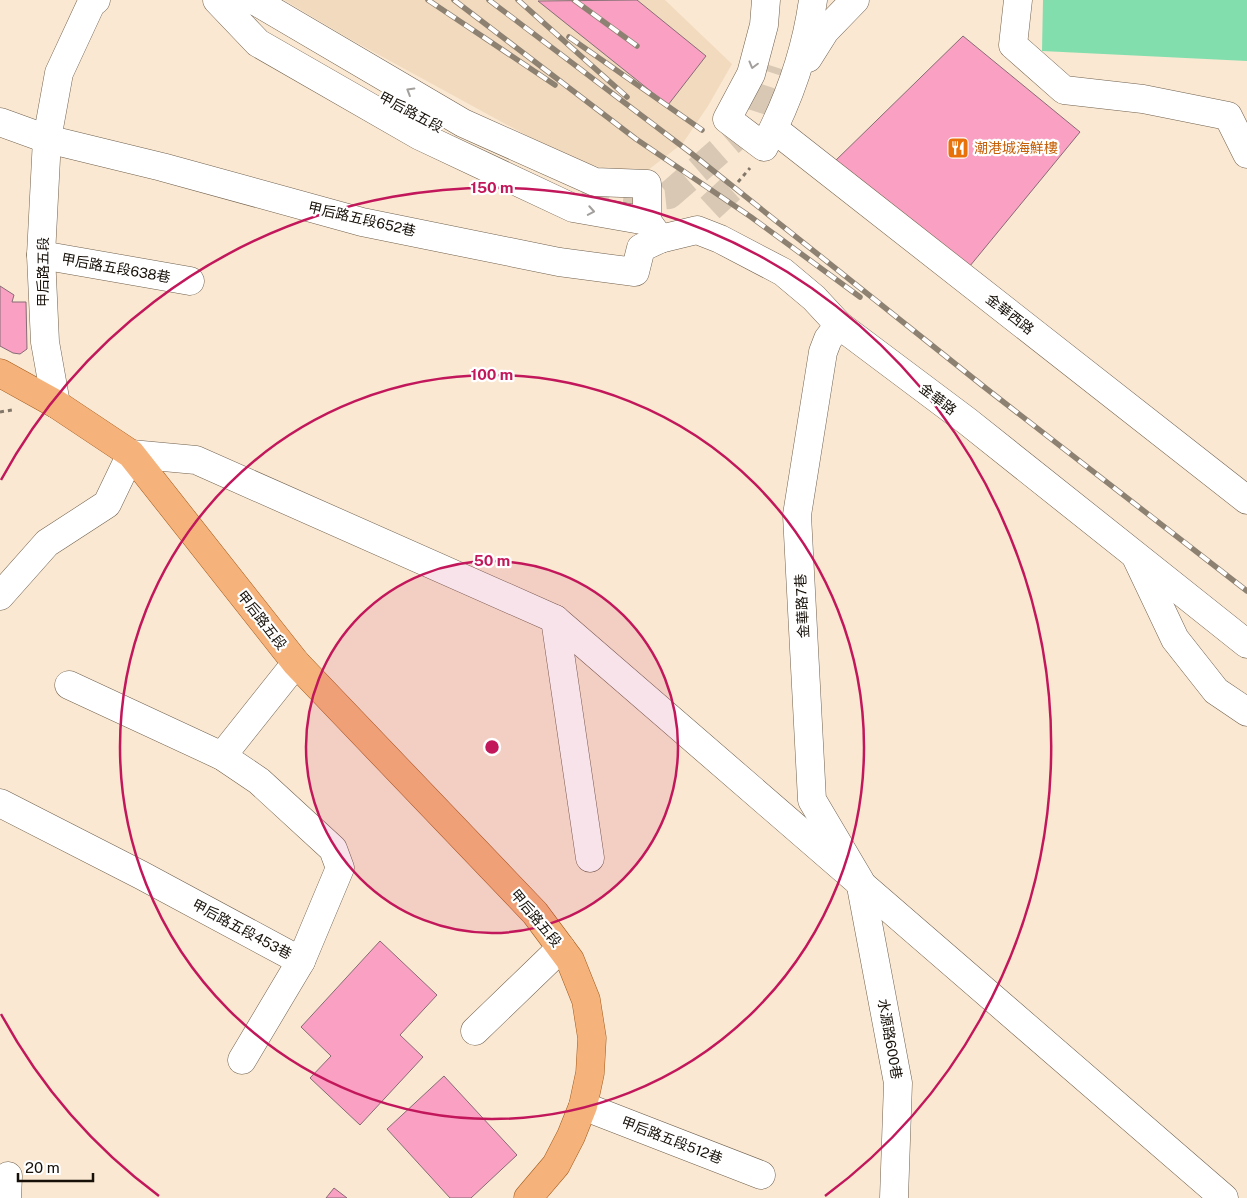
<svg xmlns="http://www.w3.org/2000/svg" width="1247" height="1198" font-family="'Public Sans','Noto Sans TC',sans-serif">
<rect width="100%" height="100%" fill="#fae8d2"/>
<path fill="#f2dabf" d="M284 0H665L732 64 708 106 683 143 643 174 613 171 579 161 555 151 348 38Z"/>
<path fill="#83deae" d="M1043 0H1247V61L1042 51Z"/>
<g fill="#faa0c2" stroke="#866c75">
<path d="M637 0 706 56 668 105 538 1Z"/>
<path d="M963 36 1080 132 965 272 832 164Z"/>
<path d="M0 286 14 295 12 302H26L27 349 20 354 13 353 0 346Z"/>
<path d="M380 941 437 995 400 1035 423 1057 360 1125 310 1078 331 1056 301 1027Z"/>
<path d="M444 1076 517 1155 471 1198H450L387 1129Z"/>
<path d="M334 1188 347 1198H326Z"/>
</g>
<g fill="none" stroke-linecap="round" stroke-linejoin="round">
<g stroke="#d8c8b4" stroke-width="28" stroke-dasharray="28 14" stroke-linecap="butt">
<path d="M582 191 633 199 669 195 754 121 772 66"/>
<path d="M710 208 738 182"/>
</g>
<g stroke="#70604d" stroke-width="29">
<g id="minor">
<path d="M217 0 258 43 420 136 573 208 647 221"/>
<path d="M249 0 257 2 463 123 595 182 647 184V221L660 239 697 230 720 239 783 272 814 298 839 325 967 421 1247 644"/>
<path d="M766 0 764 25 751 74 727 119 764 147C788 102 806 51 813 0"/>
<path d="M1018 0 1013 45 1064 90 1143 99 1228 116 1247 154"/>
<path d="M808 58 825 31 855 0"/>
<path d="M0 122 47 139 162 167 362 222 559 262 635 272 641 248 660 239"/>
<path d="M774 129 1247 500"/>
<path d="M41 255 190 281"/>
<path d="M839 325 828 339 823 352 797 515 812 800 860 881 898 1083 894 1198"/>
<path d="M56 404 45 342 41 255 47 139 59 73 91 4 96 0"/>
<path d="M1137 559 1175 639 1216 691 1247 712"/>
<path d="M0 596 47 543 107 504 131 454 196 460 555 619 1224 1198"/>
<path d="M555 619 590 858"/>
<path d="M222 756 296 663"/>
<path d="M0 803 141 875 301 961 340 868 333 849 259 781 222 756 69 685"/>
<path d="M475 1031 561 948"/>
<path d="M242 1060 301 961"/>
<path d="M583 1106 761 1175"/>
<path d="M7 1198 8 1176"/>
</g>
</g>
<g stroke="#a3591a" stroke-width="29">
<path id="major" d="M0 373 56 404 131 454 296 663 535 913 570 960 586 1000 592 1038 590 1073 583 1106 571 1136 556 1165 528 1198"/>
</g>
<g stroke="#827668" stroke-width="3" stroke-dasharray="4 4" stroke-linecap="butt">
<path d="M738 182 750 168"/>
<path d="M0 412 12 410"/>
</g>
<use href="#minor" stroke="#fff" stroke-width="28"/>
<use href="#major" stroke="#f5b37b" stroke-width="28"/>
<g stroke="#8d8172" stroke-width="5.5">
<g id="rail">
<path d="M428 0 555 85"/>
<path d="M454 0 636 139 751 217 860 297"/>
<path d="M489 0 691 153 983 386 1247 591"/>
<path d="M518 0 627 97"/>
<path d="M574 0 637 46"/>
<path d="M569 37 702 130"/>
</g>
</g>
<use href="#rail" stroke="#fff" stroke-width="4" stroke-dasharray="11" stroke-linecap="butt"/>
</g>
<defs><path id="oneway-chevron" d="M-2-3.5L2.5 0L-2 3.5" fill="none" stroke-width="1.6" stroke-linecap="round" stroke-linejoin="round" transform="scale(1.25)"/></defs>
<g stroke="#a29f9c">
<use href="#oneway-chevron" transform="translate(753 65) rotate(105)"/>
<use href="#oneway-chevron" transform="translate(410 91) rotate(-149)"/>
<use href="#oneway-chevron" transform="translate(591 211) rotate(10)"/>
</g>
<circle cx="492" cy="747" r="186" fill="#c2185b" fill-opacity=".12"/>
<g fill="none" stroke="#c2185b" stroke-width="2.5">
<circle cx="492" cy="747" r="186"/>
<circle cx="492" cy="747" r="372"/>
<path d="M159 1196A559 559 0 0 1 1 1014M1 480A559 559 0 1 1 825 1196"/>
</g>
<defs>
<g id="restaurant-square" transform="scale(1.125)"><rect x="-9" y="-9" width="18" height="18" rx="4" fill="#e8710a" stroke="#fff"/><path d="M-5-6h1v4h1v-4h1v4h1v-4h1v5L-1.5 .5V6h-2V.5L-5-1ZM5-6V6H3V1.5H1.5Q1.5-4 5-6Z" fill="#fff"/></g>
</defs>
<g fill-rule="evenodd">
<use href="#restaurant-square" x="958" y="148"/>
</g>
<g text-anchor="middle" stroke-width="4.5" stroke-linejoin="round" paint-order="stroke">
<g font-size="14" fill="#161008" stroke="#fff">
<text transform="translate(411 112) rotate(28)" y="5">甲后路五段</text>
<text transform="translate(362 219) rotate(13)" y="5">甲后路五段652巷</text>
<text transform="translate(116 268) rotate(10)" y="5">甲后路五段638巷</text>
<text transform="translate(43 272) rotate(-90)" y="5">甲后路五段</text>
<text transform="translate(1010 314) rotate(38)" y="5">金華西路</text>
<text transform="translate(938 399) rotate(37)" y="5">金華路</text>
<text transform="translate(802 606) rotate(-93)" y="5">金華路7巷</text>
<text transform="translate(262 620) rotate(52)" y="5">甲后路五段</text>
<text transform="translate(536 918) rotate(50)" y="5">甲后路五段</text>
<text transform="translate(242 929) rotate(28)" y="5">甲后路五段453巷</text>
<text transform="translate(890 1039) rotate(80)" y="5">水源路600巷</text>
<text transform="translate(672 1140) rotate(21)" y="5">甲后路五段512巷</text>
</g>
<g font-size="14" fill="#c56008" stroke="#fff" text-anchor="start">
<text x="974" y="153">潮港城海鮮樓</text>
</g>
</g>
<circle cx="492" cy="747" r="8" fill="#c2185b" stroke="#fff" stroke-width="2.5"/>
<g font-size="15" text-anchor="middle" font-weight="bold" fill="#c2185b" stroke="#fff" stroke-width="4.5" stroke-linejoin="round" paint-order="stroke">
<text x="492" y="193">150 m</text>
<text x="492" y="380">100 m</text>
<text x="492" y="566">50 m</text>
</g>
<path d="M18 1173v8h75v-8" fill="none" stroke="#161008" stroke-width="2.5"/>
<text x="25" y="1173" font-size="15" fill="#161008" stroke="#ffffff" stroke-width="4" paint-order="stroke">20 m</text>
</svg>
